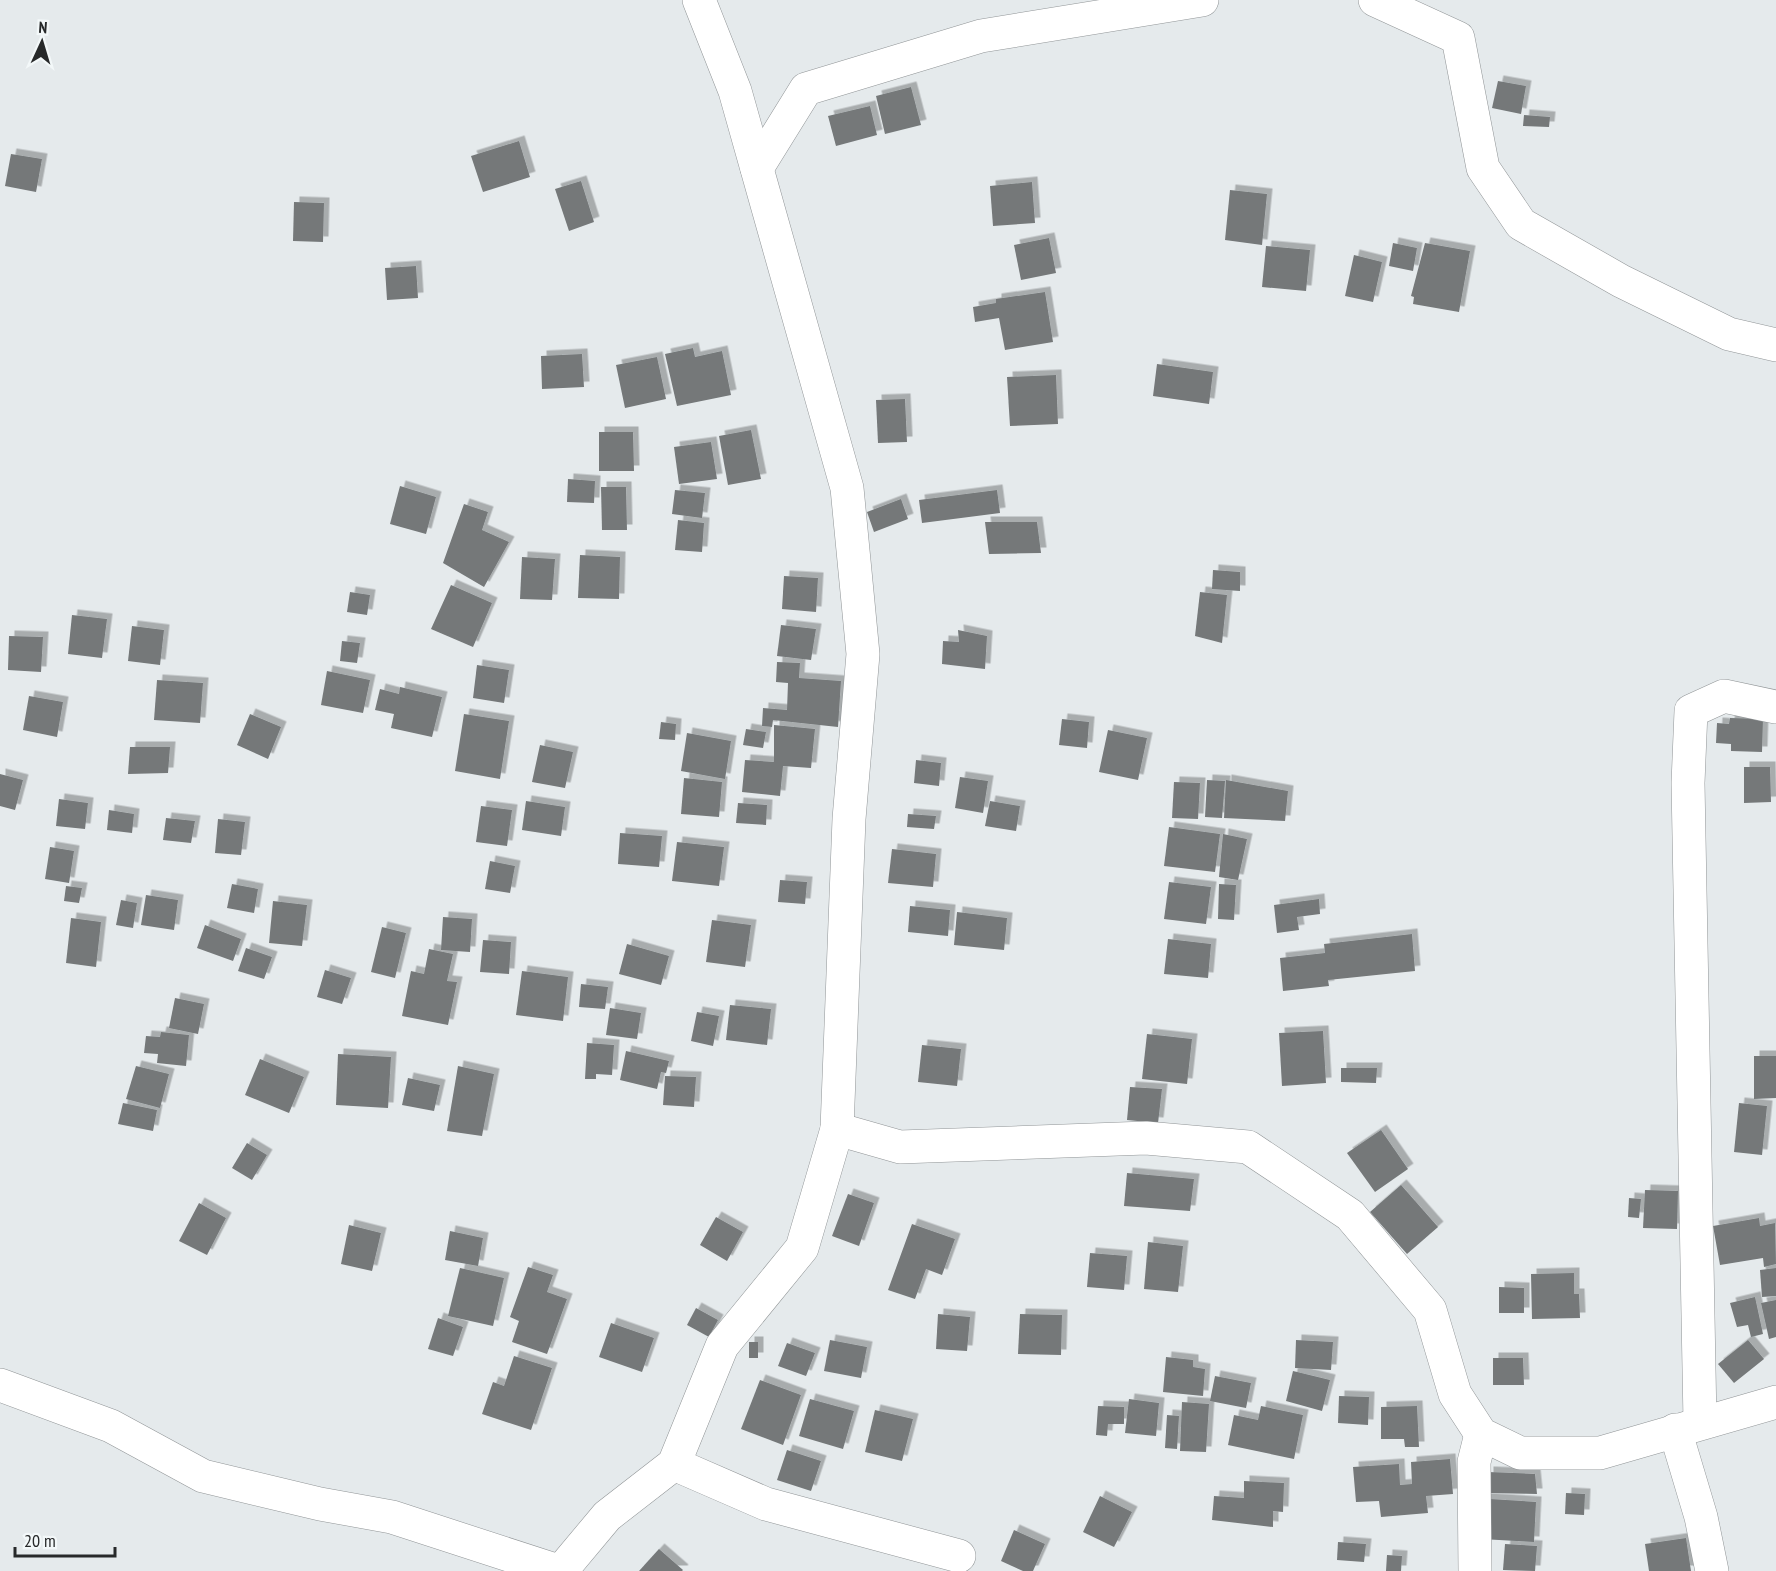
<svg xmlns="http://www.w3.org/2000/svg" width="1776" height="1571" font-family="'PT Sans Narrow',sans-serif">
<defs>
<filter id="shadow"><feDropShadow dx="5.5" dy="-5.5" stdDeviation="0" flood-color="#0004"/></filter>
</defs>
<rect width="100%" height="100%" fill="#e5eaec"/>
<g fill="#747879" filter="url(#shadow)">
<path d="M1498 81 1526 86 1521 114 1492 108Z"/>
<path d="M911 87 921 125 885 134 876 96Z"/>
<path d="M870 106 877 135 836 146 828 116Z"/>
<path d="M1524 115 1550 117 1549 127 1523 126Z"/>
<path d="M519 141 530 177 483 192 471 156Z"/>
<path d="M11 154 42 159 36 192 5 186Z"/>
<path d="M581 181 594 222 569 231 555 189Z"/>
<path d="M1032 182 1035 223 993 226 990 186Z"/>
<path d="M1230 190 1267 194 1262 245 1225 240Z"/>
<path d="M294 202 324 203 323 242 293 241Z"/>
<path d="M1049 238 1056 273 1021 280 1014 245Z"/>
<path d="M1393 243 1417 248 1413 271 1389 266Z"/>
<path d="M1425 243 1470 251 1459 312 1413 304 1414 297 1411 296Z"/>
<path d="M1266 246 1310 250 1306 291 1262 287Z"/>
<path d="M1354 255 1382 262 1373 302 1345 296Z"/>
<path d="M416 266 418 298 387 300 385 268Z"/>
<path d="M1045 292 1053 342 1005 350 999 318 975 322 973 307 996 303V299Z"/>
<path d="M693 348 695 357 722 351 731 395 677 406 665 354Z"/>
<path d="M582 354 584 387 542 389 541 356Z"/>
<path d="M657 357 666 399 625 408 616 365Z"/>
<path d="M1157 364 1213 372 1209 404 1153 396Z"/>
<path d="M1056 375 1058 424 1010 426 1007 377Z"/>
<path d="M905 399 907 442 878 443 876 400Z"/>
<path d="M751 430 761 479 728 485 719 436Z"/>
<path d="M599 432H633L634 471H599Z"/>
<path d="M711 442 717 479 679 484 674 447Z"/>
<path d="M568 479 595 481 594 503 567 502Z"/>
<path d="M400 486 436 497 426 534 390 524Z"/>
<path d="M601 487H626L627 530H602Z"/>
<path d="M675 490 705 493 702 518 672 514Z"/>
<path d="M997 490 1000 513 922 523 919 500Z"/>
<path d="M901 499 908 519 874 532 867 512Z"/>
<path d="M464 504 488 512 482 530 509 542 484 587 443 563Z"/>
<path d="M678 520 704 523 702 552 675 550Z"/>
<path d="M985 522H1037L1041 553 989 554Z"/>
<path d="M580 555 620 557 619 599 578 598Z"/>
<path d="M522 557 555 559 552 600 520 599Z"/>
<path d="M1213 570 1240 572V591L1212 589Z"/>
<path d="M784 576 818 578 816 612 782 609Z"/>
<path d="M451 585 492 603 473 647 431 629Z"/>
<path d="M350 592 370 595 367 615 347 612Z"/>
<path d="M1200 592 1227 595 1222 643 1195 636Z"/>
<path d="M72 615 107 619 102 658 68 654Z"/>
<path d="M781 625 816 629 811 660 777 656Z"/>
<path d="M132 626 164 630 160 665 128 661Z"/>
<path d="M958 630 987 636 985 669 942 664 943 641 959 642Z"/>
<path d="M9 636 43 637 41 672 8 670Z"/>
<path d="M342 641 360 643 357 663 340 661Z"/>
<path d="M777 662 800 663 799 678 841 681 838 727 773 720 772 727 762 726 763 708 787 710 788 683 776 682Z"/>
<path d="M477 665 509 670 504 703 473 698Z"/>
<path d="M327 671 370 680 363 713 321 705Z"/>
<path d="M157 680 203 683 200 723 154 720Z"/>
<path d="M400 687 442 697 432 737 391 728 394 714 375 710 380 689 399 694Z"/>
<path d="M29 696 63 702 57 737 23 730Z"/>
<path d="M250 714 281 727 268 759 237 745Z"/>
<path d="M464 714 509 721 500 779 455 771Z"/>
<path d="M1730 718 1763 719 1762 752 1731 751V744L1716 743 1717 723 1729 724Z"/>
<path d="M1062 719 1089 722 1087 748 1059 745Z"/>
<path d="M661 722 676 724 675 740 659 739Z"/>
<path d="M774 725 815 729 811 768 783 766 780 796 742 792 745 760 774 762Z"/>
<path d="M746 729 766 732 763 748 743 745Z"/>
<path d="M1108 730 1147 738 1138 780 1099 772Z"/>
<path d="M687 733 731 741 725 779 681 771Z"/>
<path d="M540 745 573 752 565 788 532 782Z"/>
<path d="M130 747H170L168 773 128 774Z"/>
<path d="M916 760 941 763 939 786 914 783Z"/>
<path d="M1744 767H1770L1771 802 1744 803Z"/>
<path d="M0 774 23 780 15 810 0 806Z"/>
<path d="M960 777 988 781 983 813 955 808Z"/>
<path d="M684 778 722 782 719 817 681 814Z"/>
<path d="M1207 780 1225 781 1222 818 1205 817Z"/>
<path d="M1226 780 1288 791 1285 821 1224 818Z"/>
<path d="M1174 782 1200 783 1198 819 1172 818Z"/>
<path d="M59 799 88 803 85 829 56 826Z"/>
<path d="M526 801 565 807 561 836 522 830Z"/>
<path d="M990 801 1020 806 1016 831 985 826Z"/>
<path d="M738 803 767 805 766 825 736 823Z"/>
<path d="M481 806 512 810 507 846 476 842Z"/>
<path d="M109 810 134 814 132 833 107 830Z"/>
<path d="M908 814 936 816 934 829 907 827Z"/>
<path d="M166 818 195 821 191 843 163 840Z"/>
<path d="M218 819 245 822 241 855 215 853Z"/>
<path d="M1169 827 1220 834 1215 872 1164 866Z"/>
<path d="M620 833 662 836 659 867 618 864Z"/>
<path d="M1223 834 1247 839 1238 880 1219 877Z"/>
<path d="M677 842 724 847 719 886 672 881Z"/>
<path d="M50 847 74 851 69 883 45 879Z"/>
<path d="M892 849 936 854 933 887 888 883Z"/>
<path d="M490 861 515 866 510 893 485 889Z"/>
<path d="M780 880 807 882 805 904 778 902Z"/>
<path d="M1169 882 1211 887 1206 924 1164 919Z"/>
<path d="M232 884 258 889 254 913 227 908Z"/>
<path d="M1219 884 1236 885 1234 920 1218 919Z"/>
<path d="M66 886 82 888 79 903 64 901Z"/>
<path d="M146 895 178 900 174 930 141 925Z"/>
<path d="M1319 899 1320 914 1297 917 1299 930 1277 933 1274 905Z"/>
<path d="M121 900 137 903 133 928 116 925Z"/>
<path d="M273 901 307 905 302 946 269 943Z"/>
<path d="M910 906 950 910 948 936 908 932Z"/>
<path d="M957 912 1007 918 1004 950 954 945Z"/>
<path d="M443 917 472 919 470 952 441 950Z"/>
<path d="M71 918 101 922 96 967 66 963Z"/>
<path d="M712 920 751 925 745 967 706 962Z"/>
<path d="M205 925 241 939 233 961 197 948Z"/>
<path d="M382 927 406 933 395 978 371 972Z"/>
<path d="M1412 934 1415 971 1328 980 1329 986 1283 991 1280 958 1325 953 1324 944Z"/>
<path d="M1168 939 1211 944 1208 978 1164 974Z"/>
<path d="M483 940 511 942 509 974 480 972Z"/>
<path d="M627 944 669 956 661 985 619 974Z"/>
<path d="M246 948 272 957 264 979 238 971Z"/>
<path d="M429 949 453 954 447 981 457 982 448 1025 402 1016 411 971 424 974Z"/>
<path d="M325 970 351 978 342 1004 317 997Z"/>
<path d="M522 971 568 977 563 1021 516 1015Z"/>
<path d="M581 984 608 987 605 1009 579 1007Z"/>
<path d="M175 998 204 1004 198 1034 169 1028Z"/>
<path d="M730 1005 771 1009 767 1045 726 1040Z"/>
<path d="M610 1008 641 1013 637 1039 606 1035Z"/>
<path d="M697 1012 719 1016 713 1046 691 1041Z"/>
<path d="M1323 1031 1326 1083 1282 1086 1279 1033Z"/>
<path d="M161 1032 189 1035 186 1066 157 1063 158 1054 144 1053 146 1036 160 1037Z"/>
<path d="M1147 1034 1192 1039 1187 1084 1142 1079Z"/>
<path d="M587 1043 614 1045 612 1075 596 1074V1079H585Z"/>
<path d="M922 1045 961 1049 957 1086 918 1082Z"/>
<path d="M626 1051 669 1061 666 1073 661 1072 657 1089 620 1080Z"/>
<path d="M338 1054 391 1057 388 1108 336 1105Z"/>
<path d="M1754 1056H1776V1098L1754 1099Z"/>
<path d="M260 1059 304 1077 289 1113 245 1095Z"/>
<path d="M136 1066 169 1074 160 1108 126 1099Z"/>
<path d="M458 1066 494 1074 482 1136 447 1131Z"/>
<path d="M1341 1068H1377L1376 1083 1341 1082Z"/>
<path d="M665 1076 696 1077 694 1107 663 1105Z"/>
<path d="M408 1078 440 1085 434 1111 402 1105Z"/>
<path d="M1130 1087 1162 1089 1158 1123 1127 1120Z"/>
<path d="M123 1103 157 1110 153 1131 118 1124Z"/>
<path d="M1739 1103 1767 1106 1762 1155 1734 1152Z"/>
<path d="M1381 1130 1408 1169 1375 1192 1347 1153Z"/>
<path d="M247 1143 267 1155 252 1180 232 1168Z"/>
<path d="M1127 1173 1194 1179 1190 1211 1124 1206Z"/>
<path d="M1401 1185 1438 1227 1407 1254 1370 1212Z"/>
<path d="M1645 1190 1678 1191 1677 1229 1643 1228Z"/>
<path d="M848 1194 874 1203 859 1246 832 1236Z"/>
<path d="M1629 1198 1641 1199 1639 1218 1628 1217Z"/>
<path d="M199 1203 226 1218 207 1255 179 1241Z"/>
<path d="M716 1217 743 1232 727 1261 700 1245Z"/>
<path d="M1759 1218 1760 1226 1775 1223 1776 1264 1764 1267 1763 1258 1720 1265 1713 1226Z"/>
<path d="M912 1224 955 1239 942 1275 926 1269 915 1299 888 1290Z"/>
<path d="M349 1225 381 1233 372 1271 341 1264Z"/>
<path d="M450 1231 483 1238 478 1266 445 1260Z"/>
<path d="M1148 1242 1183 1246 1178 1292 1144 1289Z"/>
<path d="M1090 1253 1127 1256 1124 1290 1087 1287Z"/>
<path d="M528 1267 553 1275 547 1292 567 1299 547 1354 512 1342 519 1321 510 1317Z"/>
<path d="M460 1268 504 1278 493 1326 448 1316Z"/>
<path d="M1776 1268V1296L1762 1297 1760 1270Z"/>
<path d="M1574 1273V1294H1579L1580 1318 1532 1319 1531 1274Z"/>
<path d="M1499 1287 1524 1288V1313H1499Z"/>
<path d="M1755 1297 1763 1334 1751 1337 1748 1325 1737 1327 1730 1303Z"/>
<path d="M1776 1300V1337L1769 1339 1761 1303Z"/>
<path d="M696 1308 718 1320 709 1337 687 1325Z"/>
<path d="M938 1314 970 1317 967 1351 936 1349Z"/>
<path d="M1020 1314 1062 1315 1061 1355 1018 1354Z"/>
<path d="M438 1318 463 1327 453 1356 428 1349Z"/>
<path d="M611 1323 654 1338 642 1372 599 1357Z"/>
<path d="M830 1340 867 1347 861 1378 824 1371Z"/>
<path d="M1296 1340 1333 1342 1331 1370 1295 1368Z"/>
<path d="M1748 1340 1764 1359 1734 1383 1718 1364Z"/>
<rect x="749" y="1342" width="9" height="16"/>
<path d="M787 1343 815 1353 806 1376 778 1366Z"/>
<path d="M514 1356 552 1368 531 1430 482 1414 493 1382 504 1386Z"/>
<path d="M1166 1357 1193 1360V1367L1205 1369 1203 1396 1163 1392Z"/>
<path d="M1493 1358H1523L1524 1385H1493Z"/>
<path d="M1293 1371 1330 1380 1322 1411 1286 1401Z"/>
<path d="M1215 1376 1251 1383 1246 1408 1210 1401Z"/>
<path d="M760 1380 801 1395 783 1445 741 1429Z"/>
<path d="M1339 1396 1369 1397 1368 1425 1338 1423Z"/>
<path d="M810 1399 854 1411 843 1449 799 1436Z"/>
<path d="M1129 1399 1159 1403 1156 1436 1125 1433Z"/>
<path d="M1182 1402 1209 1404 1206 1452 1180 1451Z"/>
<path d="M1098 1406 1124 1407V1424H1108L1107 1436 1096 1435Z"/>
<path d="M1261 1406 1303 1415 1294 1459 1228 1445 1234 1415 1258 1420Z"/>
<path d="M1417 1406 1419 1447H1405L1404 1439H1381V1407Z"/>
<path d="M875 1410 913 1419 902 1461 865 1452Z"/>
<path d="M1167 1415 1179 1416 1177 1449 1165 1448Z"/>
<path d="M787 1450 821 1461 811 1491 777 1480Z"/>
<path d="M1450 1459 1453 1494 1426 1496 1428 1513 1381 1517 1379 1501 1356 1502 1353 1467 1399 1464 1400 1485 1412 1484 1411 1462Z"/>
<path d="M1488 1472 1535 1474 1537 1494 1488 1493Z"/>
<path d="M1244 1481 1284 1483 1283 1512 1273 1511V1527L1212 1520 1214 1496 1244 1498Z"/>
<path d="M1566 1493 1585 1494 1584 1515 1565 1514Z"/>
<path d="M1100 1496 1132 1512 1114 1547 1083 1532Z"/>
<path d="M1474 1498 1536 1502 1534 1542 1481 1539Z"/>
<path d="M1014 1530 1045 1544 1033 1571H1023L1001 1561Z"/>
<path d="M1686 1538 1691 1571H1649L1645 1544Z"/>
<path d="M1338 1542 1366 1544 1364 1562 1337 1560Z"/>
<path d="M1505 1544 1537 1546 1535 1571 1503 1570Z"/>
<path d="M659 1549 683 1570 682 1571H639Z"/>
<path d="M1387 1555 1402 1556 1401 1571H1386Z"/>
</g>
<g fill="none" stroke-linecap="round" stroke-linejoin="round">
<g stroke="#919597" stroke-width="34">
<g id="minor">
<path d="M699 0 735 91 847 488 863 654 849 819 837 1129 900 1147 1146 1138 1248 1147 1350 1215 1430 1310 1455 1394 1481 1434 1520 1453H1600L1776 1402"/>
<path d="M1375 0 1458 38 1483 168 1521 224 1621 281 1729 334 1776 345"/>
<path d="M757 168 806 89 981 36 1202 0"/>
<path d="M0 1385 111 1426 203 1476 320 1504 392 1517 558 1571"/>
<path d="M1700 1422 1688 783 1691 711 1724 696 1776 707"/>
<path d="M1675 1430 1701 1517 1712 1571"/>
<path d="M674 1464 766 1504 959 1556"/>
<path d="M561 1571 607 1516 674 1464 722 1346 802 1248 837 1129"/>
<path d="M1475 1571 1474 1462 1481 1434"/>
</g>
</g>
<use href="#minor" stroke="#fff" stroke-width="33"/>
</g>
<g transform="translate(42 42) rotate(4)" stroke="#f3f8f9" stroke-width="4.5" paint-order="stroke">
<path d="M0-4.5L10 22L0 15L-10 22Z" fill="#27292a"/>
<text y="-9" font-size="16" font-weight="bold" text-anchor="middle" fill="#27292a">N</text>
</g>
<path d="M15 1547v9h100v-9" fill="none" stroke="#27292a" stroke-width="3"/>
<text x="24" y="1547" font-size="18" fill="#27292a" stroke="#f3f8f9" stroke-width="4.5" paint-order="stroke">20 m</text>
</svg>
